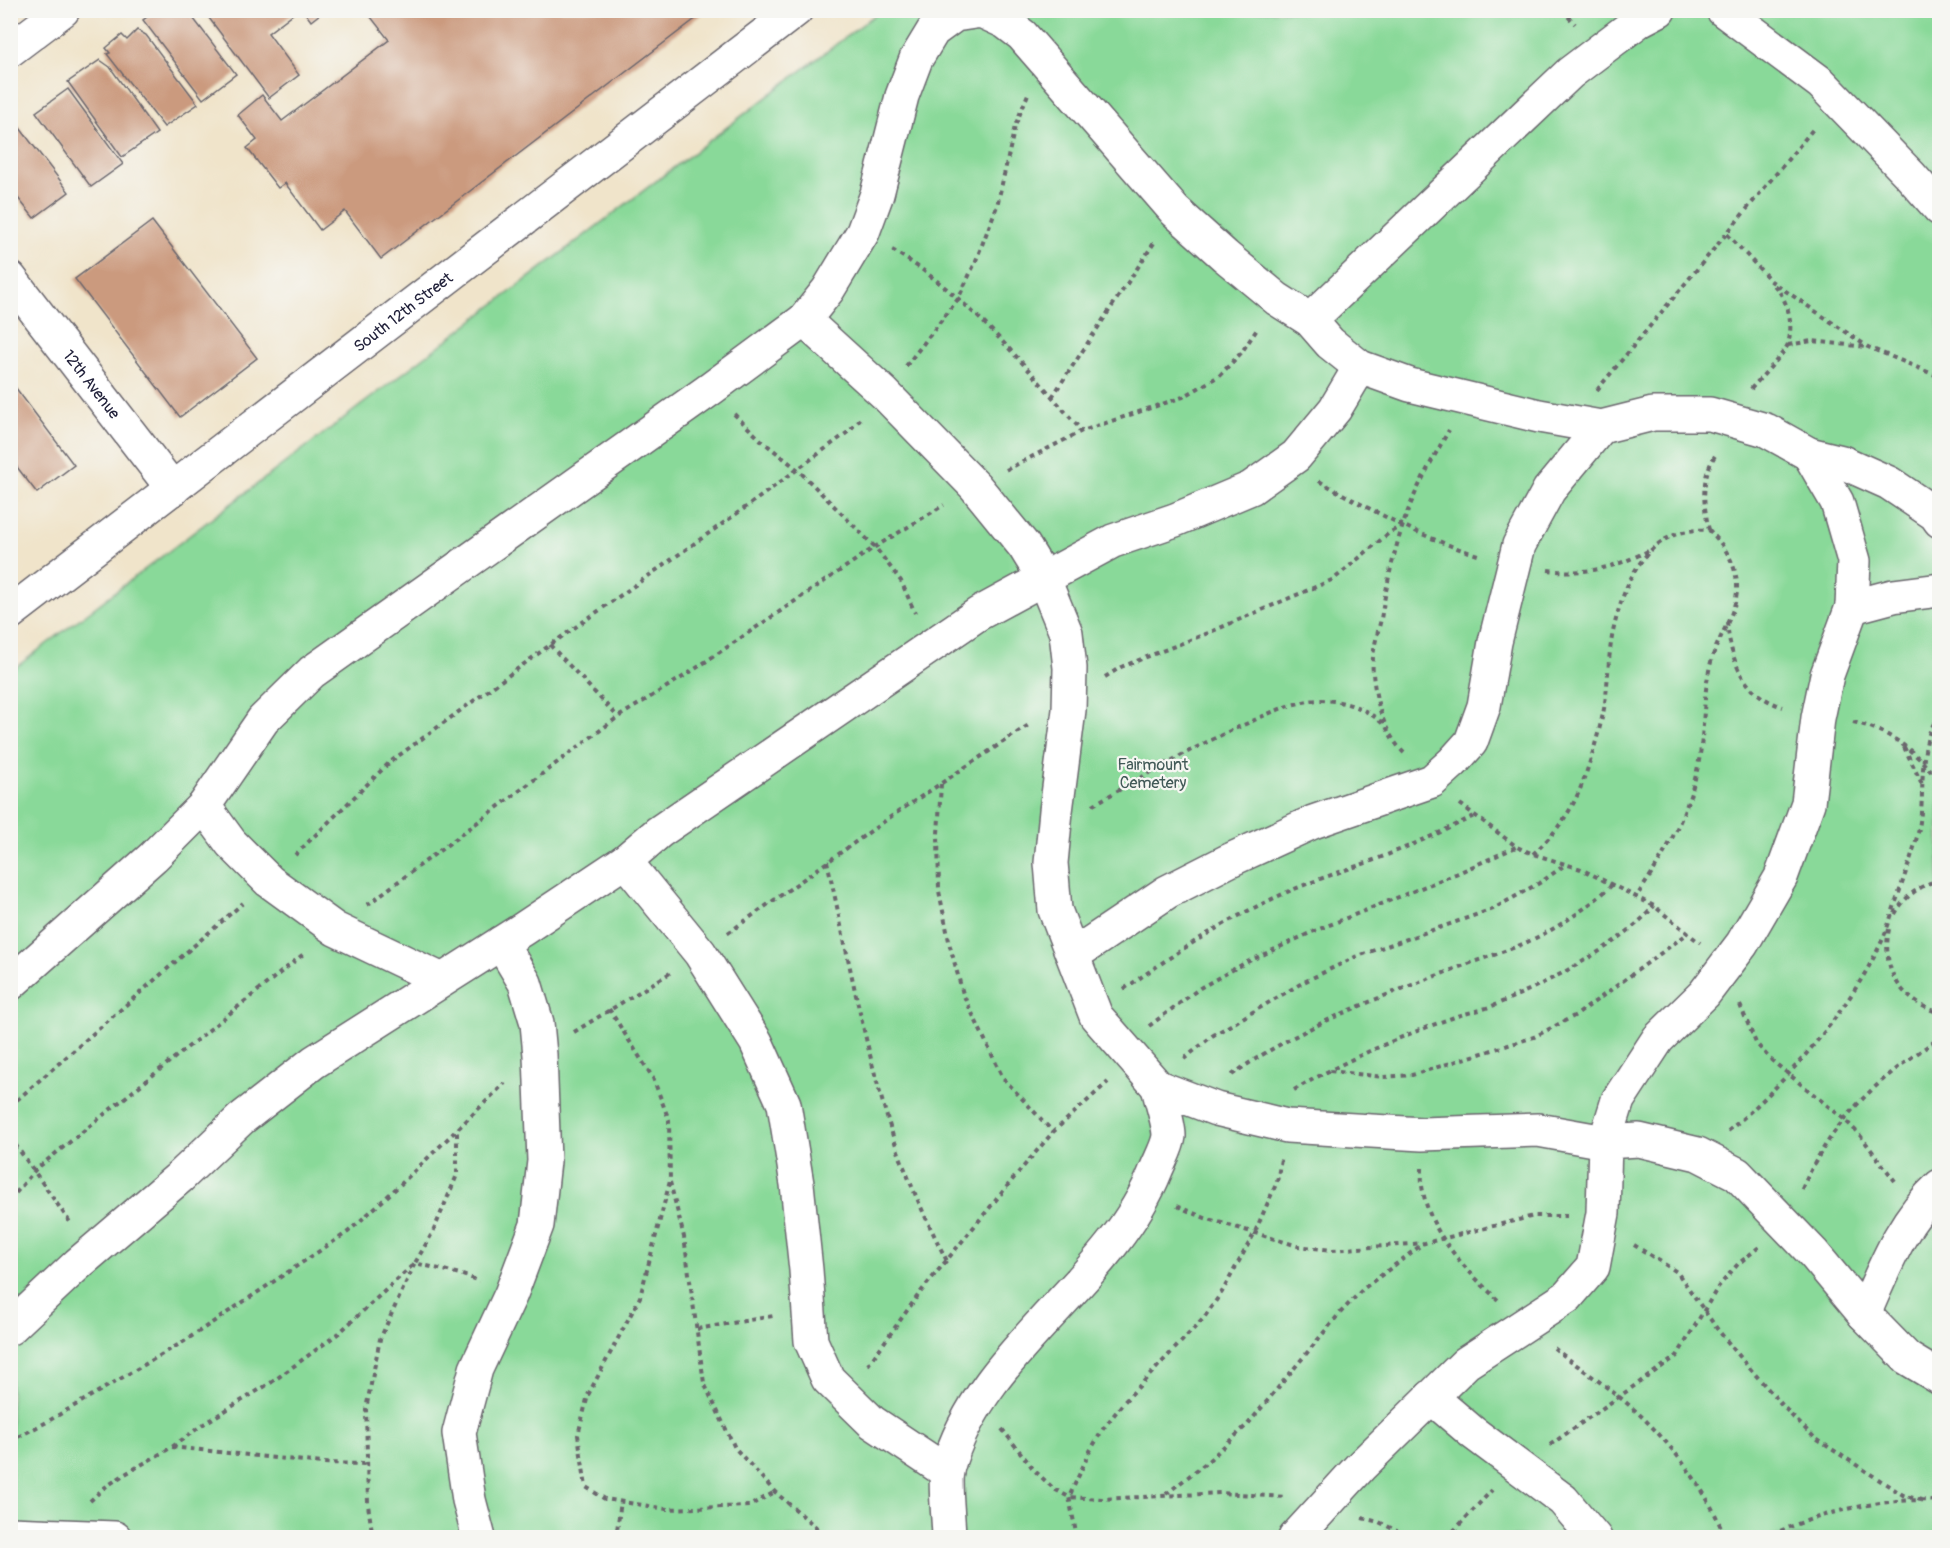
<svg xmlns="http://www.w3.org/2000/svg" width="1950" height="1548" font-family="Pangolin,sans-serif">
<rect width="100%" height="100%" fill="#f6f6f2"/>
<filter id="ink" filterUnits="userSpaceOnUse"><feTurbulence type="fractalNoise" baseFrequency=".0167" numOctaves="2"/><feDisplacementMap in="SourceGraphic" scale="12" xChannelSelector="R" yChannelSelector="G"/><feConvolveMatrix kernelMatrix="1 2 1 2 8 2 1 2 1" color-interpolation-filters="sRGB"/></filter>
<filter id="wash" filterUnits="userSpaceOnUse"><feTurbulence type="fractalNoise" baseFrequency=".008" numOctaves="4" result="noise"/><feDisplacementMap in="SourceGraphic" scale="24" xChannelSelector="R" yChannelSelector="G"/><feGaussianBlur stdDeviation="1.35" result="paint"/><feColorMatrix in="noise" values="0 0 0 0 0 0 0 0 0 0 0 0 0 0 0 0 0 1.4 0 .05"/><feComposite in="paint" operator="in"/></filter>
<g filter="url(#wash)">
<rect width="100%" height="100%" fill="#f0e4ca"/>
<path fill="#89d999" stroke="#567e6a" stroke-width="1.5" d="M880 11H1939V1537L11 1538V671Z"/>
<g id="blocks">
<g fill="#cb9a7e">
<path d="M157 10H187L236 74 203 99 143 20Z"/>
<path d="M203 10H298L268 33 299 75 269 98Z"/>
<path d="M303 10H325L311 21Z"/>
<path d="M370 10 426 11 707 10 381 259 345 211 320 230 285 183 278 188 247 148 257 140 238 115 262 95 282 121 389 40 367 12Z"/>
<path d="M137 30 146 35 198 104 164 127 107 54 110 53 106 48 122 35 127 40Z"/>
<path d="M100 60 110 67 157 133 122 157 68 82Z"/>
<path d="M68 89 123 164 91 187 36 112Z"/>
<path d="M10 115 69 192 34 218 10 188Z"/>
<path d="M152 221 257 358 180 417 75 279Z"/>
<path d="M12 383 74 465 37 493 10 458Z"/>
</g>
</g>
</g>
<g filter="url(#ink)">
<use href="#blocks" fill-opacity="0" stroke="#6a666d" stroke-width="1.5"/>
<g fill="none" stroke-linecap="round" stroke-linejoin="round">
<g stroke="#6a666d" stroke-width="36">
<g id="minor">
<path d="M1723 10 1821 83 1910 175 1940 209"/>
<path d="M10 50 63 10"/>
<path id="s1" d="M10 278 173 489"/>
<path d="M804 320 884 393 975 486 1024 546 1043 577 1066 633 1070 668 1069 710 1056 811 1051 863 1055 910 1096 1016 1158 1087"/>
<path d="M1310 320 1570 73 1640 20 1659 10"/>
<path d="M1809 454 1837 502 1854 561 1852 607 1893 596 1940 590"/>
<path id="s2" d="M10 613 796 10"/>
<path d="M204 806 231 843 269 881 335 929 442 980"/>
<path d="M625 861 700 953 756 1042 784 1104 797 1184 806 1270 811 1341 828 1379 872 1422 947 1472"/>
<path d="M1073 955 1167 892 1228 861 1313 822 1432 781 1453 762 1471 742 1484 706 1495 642 1519 545 1549 490 1601 427"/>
<path d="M10 984 153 857 204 806 263 720 312 672 712 388 804 320 828 290 863 232 877 194 902 96 916 59 933 31 955 15 981 11 1005 22 1022 35 1175 211 1225 256 1277 299 1310 320 1330 343 1360 367 1410 385 1539 416 1601 427 1653 414H1710L1766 430 1809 454 1842 462 1889 483 1935 514 1940 521"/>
<path d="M1864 1314C1884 1269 1902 1220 1940 1186"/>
<path d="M10 1328 78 1264 180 1177 241 1119 314 1062 523 929 625 861 659 832 978 614 1113 541 1175 520 1251 488 1296 456 1335 409 1360 367"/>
<path d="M1431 1397 1472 1432 1563 1500 1595 1538"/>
<path d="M10 1534 115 1538"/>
<path d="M479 1538 469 1500 459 1433 476 1369 511 1294 537 1225 544 1161 540 1055 537 1023 525 983 501 943"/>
<path d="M949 1538C949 1522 944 1483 947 1470 980 1349 1111 1284 1156 1170 1160 1160 1168 1146 1169 1136 1169 1123 1161 1101 1158 1087L1216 1109 1287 1126 1422 1134 1538 1130 1605 1142 1618 1100 1658 1039 1704 994 1742 944 1781 877 1808 803 1818 718 1827 675 1852 607"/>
<path d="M1295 1538 1360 1467 1466 1363 1567 1297 1593 1267 1603 1213 1605 1142 1639 1140 1698 1154 1737 1174 1814 1254 1864 1314 1907 1358 1940 1378"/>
</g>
</g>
<g stroke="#6a666d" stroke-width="4" stroke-dasharray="4.5 4.5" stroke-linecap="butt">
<path d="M1562 10 1575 24"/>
<path d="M1727 234 1771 281 1868 347 1940 377"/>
<path d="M892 250C967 294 1025 366 1082 431"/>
<path d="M1788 345 1812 341 1867 347"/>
<path d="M906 366 958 299 975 263 997 206 1015 126 1028 94"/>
<path d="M1751 389C1759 379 1785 353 1788 344 1794 322 1788 301 1774 285"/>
<path d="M1597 390 1814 128"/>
<path d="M1052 397 1156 240"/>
<path d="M734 414 762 441 797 469 875 547 901 581 915 613"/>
<path d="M1006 470 1082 431 1183 397 1219 376 1241 353 1258 328"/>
<path d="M1319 481C1371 510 1424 539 1481 556"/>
<path d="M1709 530C1703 504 1700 476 1717 453"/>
<path d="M1548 570C1587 575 1613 568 1648 551"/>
<path d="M1727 622C1731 661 1742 694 1783 707"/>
<path d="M550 645 618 717"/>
<path d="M1105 677 1121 667 1208 633 1334 579 1389 533 1403 525"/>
<path d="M1853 722C1891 731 1917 752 1940 783"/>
<path d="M1904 747 1923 786"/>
<path d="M1404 753C1384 733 1375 700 1373 673 1371 655 1377 636 1381 619 1386 588 1393 555 1403 525 1413 493 1432 460 1449 430"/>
<path d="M941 784 938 834 939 891 950 946 963 994 1003 1078 1053 1132"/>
<path d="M1460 804 1517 847 1533 854 1581 869 1654 906 1700 943"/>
<path d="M1093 805C1144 776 1194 746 1248 723 1267 714 1287 705 1308 701 1334 697 1366 706 1384 725"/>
<path d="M1533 854C1548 840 1563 823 1573 804 1585 782 1596 743 1602 718 1609 690 1607 660 1613 632 1624 580 1648 526 1709 530 1725 546 1738 566 1737 590 1736 615 1717 638 1711 662 1702 697 1705 732 1698 766 1688 815 1664 857 1636 897"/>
<path d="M295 855 390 762 550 645 749 505 848 432 860 419"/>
<path d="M827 861C847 950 863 1040 890 1127 904 1172 925 1218 947 1261"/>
<path d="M367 905 618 717 686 675 875 547 944 505"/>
<path d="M1895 914C1904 897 1921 884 1940 880"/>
<path d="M1889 929C1881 969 1900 1001 1940 1013"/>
<path d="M728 933 889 818 1030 724"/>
<path d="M1124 989C1170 957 1217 925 1268 901 1302 884 1338 873 1374 860 1408 847 1442 832 1474 816"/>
<path d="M1740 1005 1756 1043 1770 1059 1844 1119 1859 1134 1895 1181"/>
<path d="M609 1009 653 1078 669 1120 670 1181 640 1297 588 1395 578 1435 586 1487 605 1499 667 1509 749 1506 775 1492"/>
<path d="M1149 1026 1200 988 1245 963 1312 932 1458 873 1516 847"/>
<path d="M574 1032 670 973"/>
<path d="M1184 1059 1212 1036 1302 983 1355 957 1493 909 1541 882 1565 865"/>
<path d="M1330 1071 1383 1077 1412 1075 1534 1037 1578 1014 1687 934"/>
<path d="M1232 1075C1295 1029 1377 998 1449 971 1472 962 1495 955 1518 946 1552 932 1586 910 1613 884"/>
<path d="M1294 1090C1344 1061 1398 1037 1452 1018 1465 1013 1479 1011 1492 1006 1540 987 1621 946 1654 906"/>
<path d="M10 1106 243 903"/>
<path d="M1728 1131C1783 1086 1844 1016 1876 953 1887 933 1892 912 1900 890 1906 871 1913 853 1918 833 1925 802 1919 763 1929 734 1931 727 1936 721 1940 714"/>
<path d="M10 1137 72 1225"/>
<path d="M1422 1168C1422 1176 1421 1184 1423 1191 1431 1235 1467 1271 1498 1300"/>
<path d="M670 1182 684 1237 704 1383 735 1448 775 1492 816 1527 820 1538"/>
<path d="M1802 1189C1832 1120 1878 1078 1940 1038"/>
<path d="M10 1200 35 1170 306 952"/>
<path d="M1177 1206 1205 1218 1298 1246 1332 1250 1425 1243 1534 1216H1567"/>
<path d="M1634 1245 1677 1272 1718 1330 1746 1364 1792 1416 1816 1439 1903 1495 1921 1500"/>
<path d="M697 1329 773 1316"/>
<path d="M1554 1348C1582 1370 1612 1389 1638 1413 1673 1446 1709 1492 1725 1538"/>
<path d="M868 1365 919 1294 1018 1173 1053 1132 1108 1082"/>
<path d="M1002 1429 1035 1471 1054 1489 1069 1497 1102 1499 1220 1493 1286 1497"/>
<path d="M10 1441 45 1423 183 1342 348 1232 401 1184 505 1083"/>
<path d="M1550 1445 1677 1356 1718 1287 1738 1264 1759 1247"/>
<path d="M172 1447 323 1463 368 1464"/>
<path d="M1166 1494 1206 1463 1248 1424 1340 1313 1363 1289 1424 1243"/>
<path d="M90 1501 104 1488 125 1474 172 1447 205 1423 272 1382 339 1333 415 1263 433 1232 457 1175V1130"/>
<path d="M1362 1518 1379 1522 1411 1538"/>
<path d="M373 1538 368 1505 366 1409 380 1339 415 1263 460 1274 479 1281"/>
<path d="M616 1538 621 1501"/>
<path d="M1077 1538 1069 1497 1090 1451 1103 1429 1124 1402 1203 1319 1222 1292 1254 1234 1277 1182 1281 1159"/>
<path d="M1447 1538 1492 1490"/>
<path d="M1764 1538C1815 1514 1883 1496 1940 1501"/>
</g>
<use href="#minor" stroke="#fff" stroke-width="33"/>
</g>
</g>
<g text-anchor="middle" stroke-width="4.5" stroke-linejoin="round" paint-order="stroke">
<g font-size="16" fill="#22223b" stroke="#f6f6f2">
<text dy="6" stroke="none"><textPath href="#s2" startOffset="495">South 12th Street</textPath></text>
<text dy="6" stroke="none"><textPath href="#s1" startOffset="134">12th Avenue</textPath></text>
</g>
<g font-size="16" fill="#415957" stroke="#f6f6f2">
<text x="1153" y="770">Fairmount<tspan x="1153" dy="18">Cemetery</tspan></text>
</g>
</g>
<rect width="1950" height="1548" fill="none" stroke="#f6f6f2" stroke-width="36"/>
</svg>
